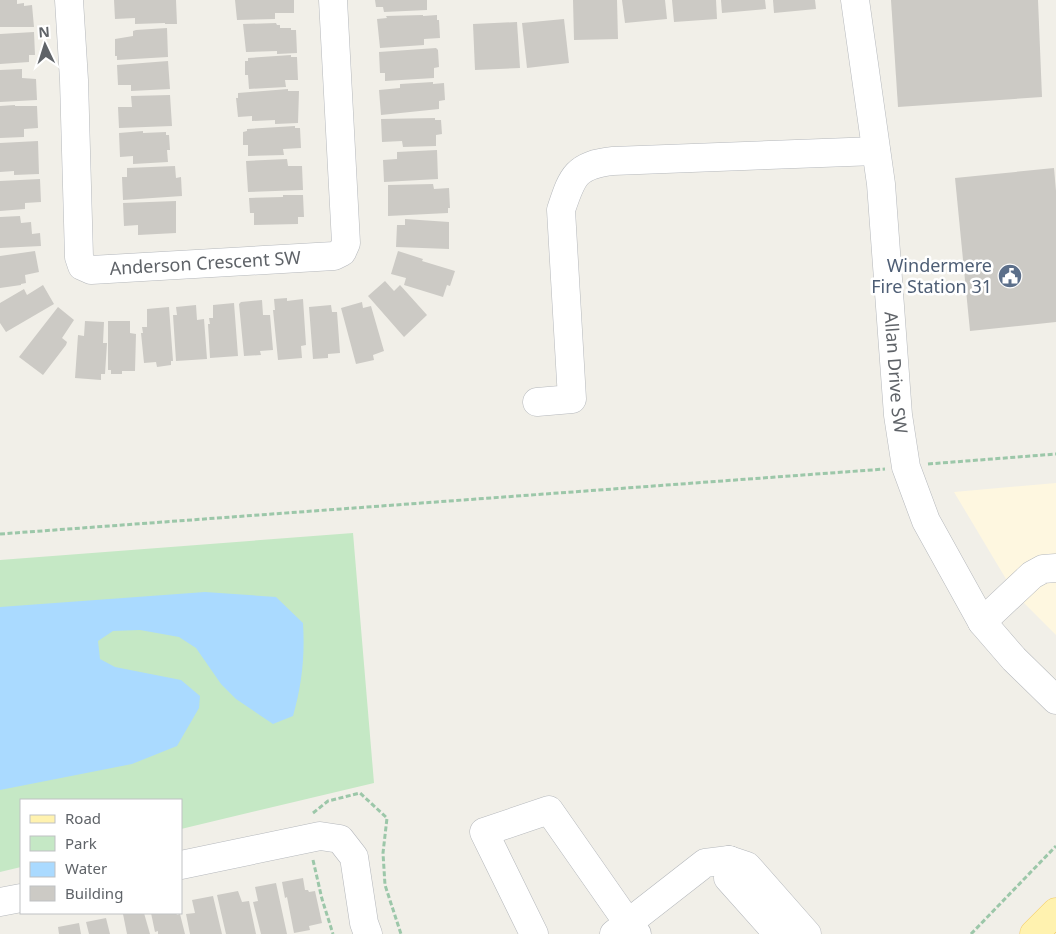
<svg xmlns="http://www.w3.org/2000/svg" width="1056" height="934" font-family="'Noto Sans',sans-serif">
<rect width="100%" height="100%" fill="#f1efe8"/>
<path fill="#fef7e0" d="M1056 483V635L1015 594 954 492Z"/>
<path fill="#c5e8c5" d="M353 533 374 783 181 829V800H21V867L0 872V560Z"/>
<path fill="#aadaff" d="M205 592 276 597 303 623C305 657 302 684 293 716L273 724 236 699 221 684 196 648 179 637 140 630 113 631 98 641 100 659 115 667 181 680 200 696 199 708 177 746 132 764 0 790V607Z"/>
<g fill="#cccac5">
<path d="M0 0H17V4L24 3V6L32 5 34 27H0Z"/>
<path d="M114 0H176L177 24H165V23L135 24V18L115 19Z"/>
<path d="M235 0H294V13H275V19L237 20Z"/>
<path d="M375 0H427V10L384 12 383 7H376Z"/>
<path d="M573 0H617L618 39 574 40Z"/>
<path d="M622 0H665L667 19 625 23Z"/>
<path d="M672 0H716L717 19 674 22Z"/>
<path d="M721 0H765L766 9 722 13Z"/>
<path d="M773 0H815L816 9 774 13Z"/>
<path d="M891 0H1038L1042 97 898 107Z"/>
<path d="M423 15V16L437 15V20H439L440 38 424 39V45L380 48 377 19 387 18 386 16Z"/>
<path d="M564 19 569 63 527 68 522 23Z"/>
<path d="M517 22 520 68 475 70 473 24Z"/>
<path d="M276 23 277 25H280V28H291V30H296L297 53 277 54V51L246 52 243 24Z"/>
<path d="M167 28 168 57 117 60V56H115V39L133 36V31L136 30Z"/>
<path d="M34 32 35 55H29V62L0 64V34Z"/>
<path d="M436 48 438 50 439 67 434 68V78L385 81V73H380L379 52Z"/>
<path d="M291 55V57H297L298 80H285L286 87 249 89 248 75H245V61H248V58Z"/>
<path d="M168 61 170 89 131 91V85H118L117 65Z"/>
<path d="M22 69V78L36 79 37 100 0 102V70Z"/>
<path d="M433 82V84L444 83 445 100 439 101V109L381 115 379 90 400 88V84Z"/>
<path d="M288 89V91H299L298 123 275 124V120L252 121V116L238 117 236 98H238V93Z"/>
<path d="M170 95 172 126 119 128 118 107H132L131 96Z"/>
<path d="M15 105V106H37L38 128 24 129V137L0 138V106Z"/>
<path d="M435 118V120H441L442 134 436 135V146L403 147 402 141 382 142 381 119Z"/>
<path d="M295 126V128H300L301 148 283 149 284 155 248 156V145H243V132L247 131V129Z"/>
<path d="M143 131V133L166 132V135H169L170 150H167L168 162 133 164V156L120 157 119 133Z"/>
<path d="M38 141 39 174 14 175V171L0 172V143Z"/>
<path d="M437 150 438 179 384 182 383 160 397 159V152Z"/>
<path d="M287 159 288 166H302L303 190 248 192 246 161Z"/>
<path d="M175 166 176 178 181 177 182 196 123 200 122 177H127V168Z"/>
<path d="M1054 168 1056 191V322L970 331 955 178Z"/>
<path d="M40 179 41 202 25 203V209L0 211V181Z"/>
<path d="M433 184 434 189 449 188 450 208H448V213L388 216V185Z"/>
<path d="M283 195H303L304 217H298V224L254 225V213H250L249 198 283 197Z"/>
<path d="M176 201V233L138 235V225L124 226 123 203Z"/>
<path d="M20 216 21 223 31 222 32 234 40 233 41 246 0 248V217Z"/>
<path d="M405 219 449 222V249L396 247 397 225H405Z"/>
<path d="M35 251 39 272 25 275 26 283 21 284V285L0 288V256Z"/>
<path d="M398 251 423 259 422 261 455 271 450 286 447 285 443 297 404 285 406 278 391 274Z"/>
<path d="M385 281 394 291 400 285 427 315 404 337 368 296Z"/>
<path d="M43 285 54 304 6 332 0 323V303L24 289 27 295Z"/>
<path d="M287 298V301L303 299 306 345 301 346 302 358 278 360 273 310H275L274 299Z"/>
<path d="M262 300 263 315H270L273 350 260 351 261 355 244 356 239 304 241 302Z"/>
<path d="M362 302 363 308 371 306 384 351 373 355 374 360 356 364 341 308Z"/>
<path d="M234 303 238 356 210 358 208 324H210L209 318H213V305Z"/>
<path d="M196 305 197 320 204 319 207 359 176 361 173 315H177L176 307Z"/>
<path d="M331 305 332 312H337L340 353 328 354V358L313 359 309 307Z"/>
<path d="M58 307 74 320 62 338 67 342 66 345 43 375 19 357Z"/>
<path d="M169 307 173 361H171V365L157 367 156 362 144 363 141 333H143L142 327H147V309Z"/>
<path d="M85 321 104 322 103 343H107L105 374H101V380L75 378 78 335 84 336Z"/>
<path d="M108 321H130V333L136 334 135 371H122V374H111V370H108Z"/>
<path d="M303 878 305 890H308L309 892 315 891 322 923 309 926 310 930 294 933 287 897 285 898 282 882Z"/>
<path d="M276 883 287 934H261L253 902 258 901 255 887Z"/>
<path d="M238 891 242 902 249 901 256 934H226L217 895Z"/>
<path d="M213 896 222 934H190L186 914 195 913 192 900Z"/>
<path d="M130 913H144L150 934H127L123 914Z"/>
<path d="M151 913H176L177 915 180 914 185 934H158V931L155 932Z"/>
<path d="M106 918 110 934H89L86 922Z"/>
<path d="M79 923 81 934H59L58 927Z"/>
</g>
<g fill="none" stroke-linecap="round" stroke-linejoin="round">
<g stroke="#b5b8bc" stroke-width="29">
<g id="minor">
<path id="s1" d="M69 0 74 80 79 257 82 266 91 270 334 256 342 252 346 243 333 0"/>
<path id="s2" d="M855 0 881 184 898 415 906 467 926 521 982 622 1014 659 1056 700"/>
<path d="M537 402 572 399 561 210C572 177 575 165 613 161L876 151"/>
<path d="M982 622 1032 575 1043 569 1056 568"/>
<path d="M729 860 728 878 778 934"/>
<path d="M181 865 320 836 340 839 354 857 364 923 368 934"/>
<path d="M0 902 21 898"/>
<path d="M534 934 484 832 549 810 628 923 637 934"/>
<path d="M614 934 705 863 729 860 747 866 807 934"/>
</g>
</g>
<g stroke="#f2c960" stroke-width="29">
<path id="major" d="M1034 934 1056 912"/>
</g>
<g stroke="#9cc7a9" stroke-width="3" stroke-dasharray="5 2.5" stroke-linecap="butt">
<path d="M928 464 1056 454"/>
<path d="M0 534 885 469"/>
<path d="M313 813 328 801 360 793 387 818 383 853 385 885 401 934"/>
<path d="M313 860 322 899 333 934"/>
<path d="M971 934 1056 846"/>
</g>
<use href="#minor" stroke="#fff" stroke-width="28"/>
<use href="#major" stroke="#fff2af" stroke-width="28"/>
</g>
<defs>
<g id="civic-disc" transform="scale(1.25)"><circle r="9.5" fill="#5c6f8a" stroke="#fff"/><path d="M-.6-6.5H3V-4.5H.6V-3L4-1V1h2V6H-6V1h2V-1L-.6-3ZM-1.2 2.5V6h2.4V2.5Z" fill="#fff"/></g>
</defs>
<g fill-rule="evenodd">
<use href="#civic-disc" x="1010" y="276"/>
</g>
<g text-anchor="middle" stroke-width="5" stroke-linejoin="round" paint-order="stroke">
<g font-size="18" fill="#5f6368" stroke="#fff">
<text dy="6" stroke="none"><textPath href="#s1" startOffset="391">Anderson Crescent SW</textPath></text>
<text dy="6" stroke="none"><textPath href="#s2" startOffset="375">Allan Drive SW</textPath></text>
</g>
<g font-size="18" fill="#4e5e75" stroke="#fff" text-anchor="end">
<text x="992" y="272">Windermere<tspan x="992" dy="21">Fire Station 31</tspan></text>
</g>
</g>
<rect x="20" y="799" width="162" height="115" fill="#ffffff" stroke="#bfc1c3"/>
<rect x="30" y="815" width="25" height="8" fill="#fff2af" stroke="#bfc1c3"/>
<text x="65" y="824" font-size="15" fill="#5f6368">Road</text>
<rect x="30" y="836" width="25" height="15" fill="#c5e8c5" stroke="#bfc1c3"/>
<text x="65" y="849" font-size="15" fill="#5f6368">Park</text>
<rect x="30" y="862" width="25" height="15" fill="#aadaff" stroke="#bfc1c3"/>
<text x="65" y="874" font-size="15" fill="#5f6368">Water</text>
<rect x="30" y="886" width="25" height="15" fill="#cccac5" stroke="#bfc1c3"/>
<text x="65" y="899" font-size="15" fill="#5f6368">Building</text>
<g transform="translate(45 45) rotate(356)" stroke="#ffffff" stroke-width="4" paint-order="stroke">
<path d="M0-4L9 19L0 12L-9 19Z" fill="#5f6368"/>
<text y="-8" font-size="14" font-weight="bold" text-anchor="middle" fill="#5f6368">N</text>
</g>
</svg>
